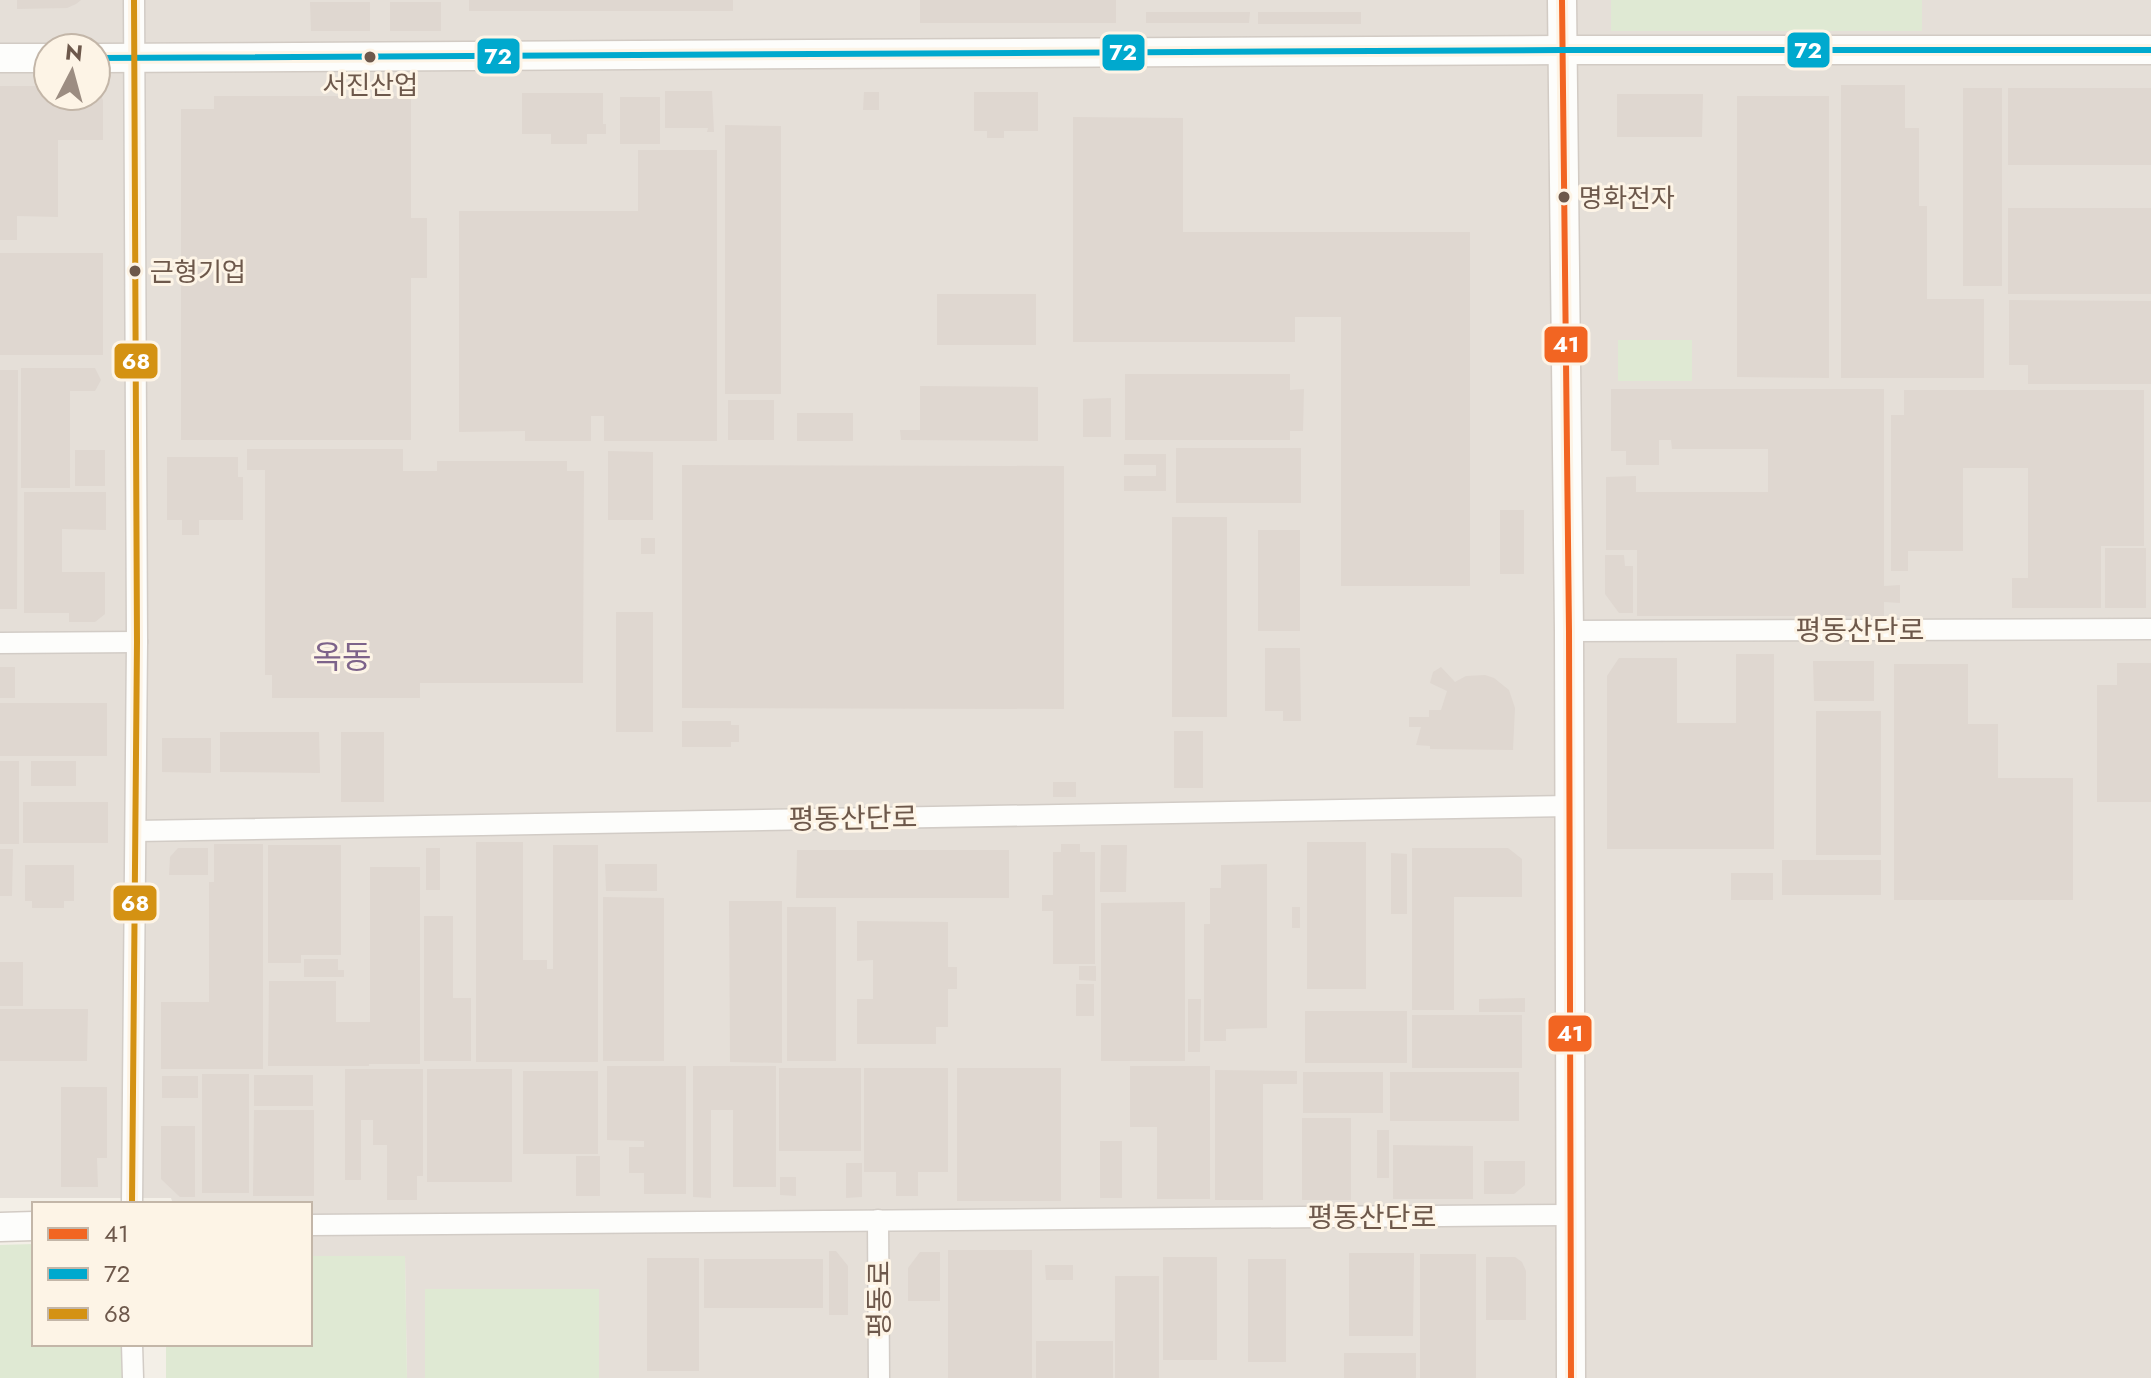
<svg xmlns="http://www.w3.org/2000/svg" width="2151" height="1378" font-family="Jost,'Noto Sans KR',sans-serif">
<rect width="100%" height="100%" fill="#f3efe7"/>
<path fill="#e5dfd8" fill-rule="evenodd" d="M0 0H2151V1378H407L405 1256H310V1204H173L171 1198H0ZM48 48H96V96H48Z"/>
<g fill="#dfe9d3">
<rect x="1611" y="0" width="311" height="31"/>
<rect x="1618" y="340" width="74" height="41"/>
<path d="M34 1244V1344H123V1378H0V1245Z"/>
<path d="M310 1256H405L407 1378H166V1344H310Z"/>
<rect x="425" y="1289" width="174" height="89"/>
</g>
<g fill="#dfd7d0">
<path d="M17 0H81L76 4 67 8 17 9Z"/>
<rect x="469" y="0" width="264" height="11"/>
<rect x="920" y="0" width="196" height="23"/>
<path d="M310 2H370V31H311Z"/>
<rect x="390" y="2" width="51" height="29"/>
<path d="M1146 12H1250L1249 23H1146Z"/>
<rect x="1258" y="12" width="103" height="12"/>
<path d="M1841 85H1905V128H1919V206H1927V299H1984V378H1841Z"/>
<path d="M0 86H48V96H96V91L99 92 103 100V140H58V217L17 216V240H0Z"/>
<rect x="1963" y="88" width="39" height="198"/>
<rect x="2008" y="88" width="143" height="77"/>
<path d="M665 91H712L714 132H707L708 128H665Z"/>
<path d="M864 92H879V110H863Z"/>
<path d="M974 92H1038V131H1004V138H987V131H974Z"/>
<path d="M522 93H603V124H606V134H587V144H551V134H522Z"/>
<path d="M1617 94H1703L1702 137H1617Z"/>
<path d="M214 96H411V218H427V278H411V440H181V109H214Z"/>
<path d="M1737 96H1829V378L1737 377Z"/>
<rect x="620" y="97" width="40" height="47"/>
<path d="M1073 117 1183 118V232H1470V586H1341V317H1295V342H1073Z"/>
<path d="M725 125 781 126V394H725Z"/>
<path d="M638 150H717V441H604V416H591V441H525V431L459 432V211H638Z"/>
<rect x="2008" y="208" width="143" height="86"/>
<rect x="0" y="253" width="103" height="102"/>
<rect x="937" y="294" width="99" height="51"/>
<path d="M2009 300 2151 301V384H2028V365H2009Z"/>
<path d="M21 368H95L101 380 95 391H70V488H21Z"/>
<path d="M0 370H18L17 609H0Z"/>
<path d="M1125 374H1290V390L1304 389 1303 431H1290V440H1125Z"/>
<path d="M920 386 1038 387V441L901 440 900 430H920Z"/>
<path d="M1611 389H1884V586L1900 585V603L1884 602V616H1637V550H1606V477L1636 476V492H1768V449H1672L1671 440H1659V465H1626V451H1611Z"/>
<path d="M1904 390H2144V546H2101V608H2012V578H2028V468H1963V551H1908V571H1891V415H1904Z"/>
<path d="M1111 398V437H1083V399Z"/>
<rect x="728" y="400" width="46" height="40"/>
<rect x="797" y="413" width="56" height="28"/>
<rect x="1176" y="448" width="125" height="55"/>
<path d="M247 449H403V471H437V461H567V471H584L583 683H420V698H272V675H265V470H247Z"/>
<rect x="75" y="450" width="30" height="36"/>
<path d="M608 451 653 452V520H608Z"/>
<path d="M1124 454H1166V491H1124V476H1156V465H1124Z"/>
<path d="M167 457H238V477H243V520H199V535H182V520H167Z"/>
<path d="M682 465 1064 466V709L682 708Z"/>
<path d="M24 492H106V530L62 529V572H105V614L95 622H69V613H24Z"/>
<rect x="1500" y="510" width="24" height="64"/>
<rect x="1172" y="517" width="55" height="200"/>
<rect x="1258" y="530" width="42" height="101"/>
<rect x="641" y="538" width="14" height="16"/>
<rect x="2105" y="548" width="41" height="60"/>
<path d="M1605 555H1624L1625 566H1633V613H1619L1605 594Z"/>
<rect x="616" y="612" width="37" height="120"/>
<path d="M1265 648H1300L1301 721H1283V711H1265Z"/>
<path d="M1736 654H1774V849H1607V676L1619 658H1677V723H1736Z"/>
<path d="M1813 661H1874V701H1814Z"/>
<path d="M2117 663H2151V802H2097V685H2117Z"/>
<path d="M1894 664H1968V724H1998V778H2073V900H1894Z"/>
<rect x="0" y="667" width="15" height="31"/>
<path d="M1441 667 1455 682 1466 676 1485 675 1494 678 1509 690 1515 708 1513 750 1430 749V746L1416 745 1421 727H1409V717H1429V710H1441L1447 691 1430 683 1433 672Z"/>
<rect x="0" y="703" width="107" height="53"/>
<rect x="1816" y="711" width="65" height="144"/>
<path d="M682 721H731V725H739V742H731V747H682Z"/>
<rect x="1174" y="731" width="29" height="57"/>
<path d="M220 732H319L320 773 220 772Z"/>
<rect x="341" y="732" width="43" height="70"/>
<path d="M162 738H211V773L162 772Z"/>
<rect x="0" y="761" width="19" height="83"/>
<rect x="31" y="761" width="45" height="25"/>
<rect x="1053" y="782" width="23" height="15"/>
<rect x="23" y="802" width="85" height="41"/>
<path d="M476 842H523V960H547V969H553V845H598V1062H476Z"/>
<rect x="1307" y="842" width="59" height="147"/>
<path d="M214 844H263V1069H161V1002H209V882H214Z"/>
<path d="M1061 844H1080V852H1095V964H1053V911H1042V895H1053V852H1061Z"/>
<path d="M268 845H341V955H301V963H268Z"/>
<path d="M1101 845H1127L1126 892H1100Z"/>
<path d="M178 848H208V875H169L170 857Z"/>
<rect x="426" y="848" width="14" height="42"/>
<path d="M1412 848H1508L1522 859V897H1454V1010H1412Z"/>
<path d="M0 849H13L12 896H0Z"/>
<path d="M797 850H1009V898H796Z"/>
<path d="M1391 853 1407 854V914H1391Z"/>
<rect x="1782" y="860" width="99" height="35"/>
<path d="M605 864H657V891H606Z"/>
<path d="M1267 864V1028L1226 1029V1041H1204V924H1210V888H1221V865Z"/>
<path d="M25 865H74V901H64V908H32V901H25Z"/>
<path d="M370 867H420V1064H369V1066H268L269 981H336V1022H370Z"/>
<rect x="1731" y="873" width="42" height="27"/>
<path d="M603 897 664 898V1061H603Z"/>
<path d="M729 901H782V1063L730 1062Z"/>
<path d="M1185 902V1061H1101V903Z"/>
<rect x="787" y="907" width="49" height="154"/>
<rect x="1292" y="907" width="8" height="21"/>
<path d="M424 916H453V998H471V1061H424Z"/>
<path d="M857 921 948 922V967H957V989H948V1027H936V1044H857V999H873V960L857 961Z"/>
<path d="M304 959H338V970H344V977H304Z"/>
<rect x="0" y="962" width="23" height="44"/>
<path d="M1079 966H1096V981L1079 980Z"/>
<rect x="1076" y="984" width="18" height="32"/>
<path d="M1525 998V1012H1479V999Z"/>
<path d="M1188 999H1201L1200 1052H1188Z"/>
<path d="M0 1009H88L87 1061H0Z"/>
<rect x="1305" y="1011" width="102" height="52"/>
<rect x="1412" y="1015" width="110" height="53"/>
<path d="M607 1066H686V1194H644V1173H629V1147H644V1141L607 1140Z"/>
<path d="M693 1066H776V1187H733V1110H711V1198L693 1197Z"/>
<path d="M1130 1066H1210V1199H1157V1127H1130Z"/>
<rect x="779" y="1068" width="82" height="83"/>
<path d="M864 1068H948V1172H918V1196H896V1172H864Z"/>
<rect x="957" y="1068" width="104" height="133"/>
<path d="M345 1069H423V1176H417V1200H387V1145H373V1120H361V1180H345Z"/>
<rect x="427" y="1069" width="85" height="113"/>
<path d="M1215 1070 1297 1071V1084H1263V1200H1215Z"/>
<rect x="523" y="1071" width="75" height="83"/>
<rect x="1303" y="1072" width="80" height="41"/>
<rect x="1390" y="1072" width="129" height="49"/>
<rect x="202" y="1074" width="47" height="119"/>
<rect x="254" y="1075" width="59" height="31"/>
<rect x="162" y="1076" width="36" height="22"/>
<path d="M61 1087H107V1158H97L98 1187H61Z"/>
<path d="M254 1110H314V1196H253Z"/>
<rect x="1302" y="1118" width="49" height="82"/>
<path d="M161 1126H195V1197H180L161 1179Z"/>
<rect x="1377" y="1130" width="12" height="48"/>
<rect x="1100" y="1141" width="22" height="57"/>
<path d="M1393 1145 1473 1146V1199H1393Z"/>
<rect x="576" y="1156" width="24" height="40"/>
<path d="M1484 1161H1525V1185L1514 1194H1484Z"/>
<path d="M846 1163H862V1197L846 1198Z"/>
<path d="M780 1177H796V1196L780 1195Z"/>
<rect x="948" y="1250" width="84" height="128"/>
<path d="M829 1251H836L848 1266V1315H829Z"/>
<path d="M920 1252H940V1301H908V1268Z"/>
<path d="M1349 1253H1414L1413 1336H1349Z"/>
<rect x="1420" y="1254" width="56" height="124"/>
<rect x="1163" y="1257" width="54" height="103"/>
<path d="M1486 1257H1515L1522 1262 1526 1271V1320H1486Z"/>
<rect x="647" y="1258" width="52" height="113"/>
<rect x="704" y="1259" width="119" height="49"/>
<rect x="1248" y="1259" width="38" height="103"/>
<path d="M1045 1265H1073V1280H1046Z"/>
<rect x="1115" y="1276" width="44" height="102"/>
<rect x="1036" y="1341" width="77" height="37"/>
<rect x="1344" y="1353" width="72" height="25"/>
</g>
<g fill="none" stroke-linecap="round" stroke-linejoin="round">
<g stroke="#d2ccc6" stroke-width="23">
<g id="street">
<path d="M1569 631 2151 629"/>
<path d="M0 643 137 642"/>
<path d="M136 831 1570 806"/>
<path d="M132 1204 137 642 134 0"/>
<path d="M878 1220 879 1378"/>
<path d="M310 1225 1569 1215"/>
<path d="M132 1344 133 1378"/>
</g>
</g>
<g stroke="#d2cbc4" stroke-width="31">
<g id="secondary">
<path d="M1562 0 1569 631 1571 1378"/>
<path d="M0 58H48"/>
<path d="M96 58 1562 50H2151"/>
<path d="M0 1227 34 1226"/>
</g>
</g>
<use href="#street" stroke="#fdfdfb" stroke-width="20"/>
<use href="#secondary" stroke="#fdfdfb" stroke-width="28"/>
<g stroke="#fdf4e6" stroke-width="12">
<path id="bus-1" d="M1562 0 1569 631 1571 1378"/>
</g>
<g stroke="#fdf4e6" stroke-width="12">
<path id="bus-2" d="M96 58 1562 50H2151"/>
</g>
<g stroke="#fdf4e6" stroke-width="12">
<path id="bus-3" d="M132 1204 137 642 134 0"/>
</g>
<use href="#bus-1" stroke="#f26522" stroke-width="6"/>
<use href="#bus-2" stroke="#00a9ce" stroke-width="6"/>
<use href="#bus-3" stroke="#d49213" stroke-width="6"/>
</g>
<g fill="#6d584b" stroke="#fdf4e6" stroke-width="3">
<circle cx="370" cy="57" r="7"/>
<circle cx="1564" cy="197" r="7"/>
<circle cx="135" cy="271" r="7"/>
</g>
<g text-anchor="middle" stroke-width="6" stroke-linejoin="round" paint-order="stroke">
<g font-size="26" fill="#6d584b" stroke="#fdf4e6" text-anchor="start">
<text x="370" y="94" text-anchor="middle">서진산업</text>
<text x="1579" y="207">명화전자</text>
<text x="150" y="281">근형기업</text>
</g>
<g font-size="28" fill="#6d584b" stroke="#fdf4e6">
<text x="1860" y="640">평동산단로</text>
<text transform="translate(853 818) rotate(-1)" y="10">평동산단로</text>
<text x="1372" y="1227">평동산단로</text>
<text transform="translate(879 1299) rotate(-90)" y="10">평동로</text>
</g>
<g font-size="32" fill="#7d638a" stroke="#fdf4e6">
<text x="342" y="668">옥동</text>
</g>
</g>
<g stroke="#fdf4e6" stroke-width="3">
<rect x="1786" y="31" width="45" height="38" rx="8" fill="#00a9ce"/>
<rect x="1101" y="33" width="45" height="39" rx="8" fill="#00a9ce"/>
<rect x="476" y="37" width="45" height="38" rx="8" fill="#00a9ce"/>
<rect x="1543" y="325" width="46" height="39" rx="8" fill="#f26522"/>
<rect x="113" y="342" width="46" height="38" rx="8" fill="#d49213"/>
<rect x="112" y="884" width="46" height="38" rx="8" fill="#d49213"/>
<rect x="1547" y="1014" width="46" height="39" rx="8" fill="#f26522"/>
</g>
<g font-size="22" text-anchor="middle" font-weight="bold" fill="#fff">
<text x="1808" y="58">72</text>
<text x="1123" y="60">72</text>
<text x="498" y="64">72</text>
<text x="1566" y="352">41</text>
<text x="136" y="369">68</text>
<text x="135" y="911">68</text>
<text x="1570" y="1041">41</text>
</g>
<rect x="32" y="1202" width="280" height="144" fill="#fdf4e6" stroke="#c3b6a8" stroke-width="2"/>
<rect x="48" y="1228" width="40" height="12" fill="#f26522" stroke="#c3b6a8" stroke-width="2"/>
<text x="104" y="1242" font-size="24" fill="#6d584b">41</text>
<rect x="48" y="1268" width="40" height="12" fill="#00a9ce" stroke="#c3b6a8" stroke-width="2"/>
<text x="104" y="1282" font-size="24" fill="#6d584b">72</text>
<rect x="48" y="1308" width="40" height="12" fill="#d49213" stroke="#c3b6a8" stroke-width="2"/>
<text x="104" y="1322" font-size="24" fill="#6d584b">68</text>
<g transform="translate(72 72) rotate(6)"><circle r="38" fill="#fdf4e6" stroke="#c3b6a8" stroke-width="2"/>
<path d="M0-6L14 30L0 20L-14 30Z" fill="#9c8d82"/>
<text y="-12" font-size="22" font-weight="bold" text-anchor="middle" fill="#6d584b">N</text>
</g>
</svg>
